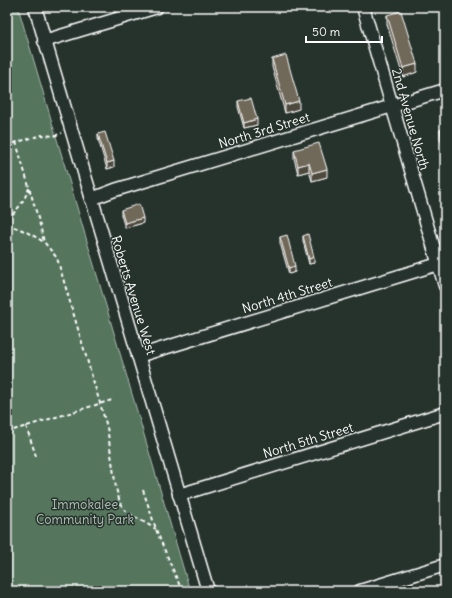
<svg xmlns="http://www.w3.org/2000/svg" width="452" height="598" font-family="Delius,sans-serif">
<rect width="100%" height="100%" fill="#26332d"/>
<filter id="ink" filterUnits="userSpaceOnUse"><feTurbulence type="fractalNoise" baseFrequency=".025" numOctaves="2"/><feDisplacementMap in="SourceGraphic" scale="8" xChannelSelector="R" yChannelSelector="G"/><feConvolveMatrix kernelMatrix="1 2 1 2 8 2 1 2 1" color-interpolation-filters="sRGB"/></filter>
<g filter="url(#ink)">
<path fill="#55745d" stroke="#aabaae" d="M7 7H18L190 591H7Z"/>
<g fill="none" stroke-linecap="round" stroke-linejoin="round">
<g stroke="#fff" stroke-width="15">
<g id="street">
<path d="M35 7 208 591"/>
<path d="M363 7 445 286"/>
<path d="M44 41 157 7"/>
<path d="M91 199 115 190 445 90"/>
<path d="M138 356 445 262"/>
<path d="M179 495 445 413"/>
<path d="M360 591 445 565"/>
</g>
</g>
<g stroke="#fff" stroke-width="2" stroke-dasharray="4 3" stroke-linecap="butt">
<path d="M7 139 8 144"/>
<path d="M16 142 40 225 44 242 57 258 107 427 116 488 120 503 125 510 130 514 156 529"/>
<path d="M7 145 42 135 54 136 62 133"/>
<path d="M7 219C18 210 24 201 29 188"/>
<path d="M7 225C21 228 32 235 44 242"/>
<path d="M26 426 36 456"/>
<path d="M7 432 112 400"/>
<path d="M143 490 157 532 182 591"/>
</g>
<use href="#street" stroke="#26332d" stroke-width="12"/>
</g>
<g fill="#60594c" stroke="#fff">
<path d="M387 15 417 72 403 77 387 24Z"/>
<path d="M272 59 299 109 285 113 272 67Z"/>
<path d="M238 101 257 125 244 128 238 107Z"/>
<path d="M445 128V152L440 138V130Z"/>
<path d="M98 134 114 167 107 169 98 139Z"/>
<path d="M294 150 327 177 312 181 309 171 298 174 294 158Z"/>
<path d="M121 210 143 223 125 228 121 215Z"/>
<path d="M303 236 314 263 309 264 303 241Z"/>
<path d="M280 237 295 272 289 274 280 243Z"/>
</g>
<g fill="#4e493e" stroke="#fff">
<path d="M417 64V72L403 77V68Z"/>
<path d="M299 101V109L285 113V105Z"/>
<path d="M257 119V125L244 128V123Z"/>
<path d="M114 161V167L107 169V163Z"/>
<path d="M309 163V171L298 174V166Z"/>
<path d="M327 169V177L312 181V173Z"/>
<path d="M143 218V223L125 228V223Z"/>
<path d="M314 257V263L309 264V259Z"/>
<path d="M295 266V272L289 274V268Z"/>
</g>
<g fill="#706858" stroke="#fff">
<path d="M401 11 417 64 403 68 387 15Z"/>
<path d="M286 55 299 101 285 105 272 59Z"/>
<path d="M251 98 257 119 244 123 238 101Z"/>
<path d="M445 128V144L440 130Z"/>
<path d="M105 132 114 161 107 163 98 134Z"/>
<path d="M319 143 327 169 312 173 309 163 298 166 294 150Z"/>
<path d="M139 204 143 218 125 223 121 210Z"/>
<path d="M308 234 314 257 309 259 303 236Z"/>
<path d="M287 235 295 266 289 268 280 237Z"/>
</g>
</g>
<g text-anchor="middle" stroke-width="3" stroke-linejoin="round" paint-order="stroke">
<g font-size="13" fill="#fff" stroke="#26332d">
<text transform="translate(411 119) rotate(74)" y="5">2nd Avenue North</text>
<text transform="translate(264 130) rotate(-17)" y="5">North 3rd Street</text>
<text transform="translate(134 295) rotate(73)" y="5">Roberts Avenue West</text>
<text transform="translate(287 295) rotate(-17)" y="5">North 4th Street</text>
<text transform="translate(308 440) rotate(-17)" y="5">North 5th Street</text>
</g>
<g font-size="13" fill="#b2c0b6" stroke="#26332d">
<text x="85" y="509">Immokalee<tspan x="85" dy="15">Community Park</tspan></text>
</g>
</g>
<rect width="452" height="598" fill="none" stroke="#26332d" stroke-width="24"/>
<rect x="12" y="12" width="428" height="574" fill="none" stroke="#fff" stroke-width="1.5" filter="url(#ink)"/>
<path d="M306 36v6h76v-6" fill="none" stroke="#ffffff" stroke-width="2"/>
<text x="312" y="36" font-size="12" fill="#ffffff" stroke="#26332d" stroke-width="3" paint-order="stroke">50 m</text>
</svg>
